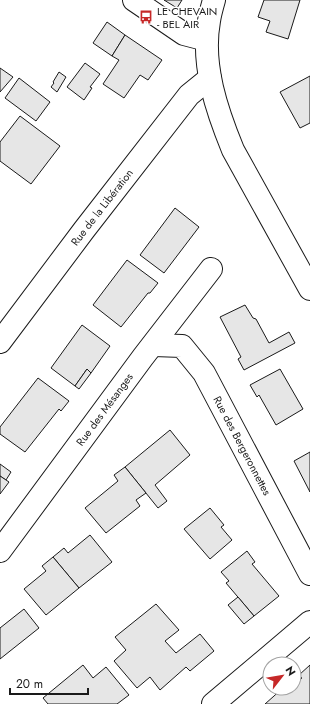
<svg xmlns="http://www.w3.org/2000/svg" width="310" height="704" font-family="Jost,sans-serif">
<rect width="100%" height="100%" fill="#fff"/>
<g fill="#e6e6e6" stroke="#1a1a1a">
<path d="M164 0H182L177 8Z"/>
<path d="M264 0H300L288 39 266 32 270 21 258 17Z"/>
<path d="M107 22 125 35 112 56 93 43Z"/>
<path d="M125 35 162 60 148 80 140 75 124 98 103 84 119 60 112 56Z"/>
<path d="M85 63 100 74 90 87 92 88 84 100 67 87Z"/>
<path d="M0 68 13 77 0 92Z"/>
<path d="M59 72 66 77 57 92 51 87 54 83 53 82Z"/>
<path d="M310 76V123L300 128 280 92Z"/>
<path d="M19 78 50 102 36 121 5 98Z"/>
<path d="M20 116 60 146 31 184 0 161V142Z"/>
<path d="M175 208 199 227 164 273 140 255Z"/>
<path d="M127 260 158 283 150 293H148L121 327 93 305Z"/>
<path d="M245 305 253 318 256 319 269 343 289 332 295 343 244 370 238 359 241 357 220 317Z"/>
<path d="M82 325 110 346 91 373 87 369 75 386 51 368Z"/>
<path d="M87 369 91 373 79 389 75 386Z"/>
<path d="M280 369 303 409 276 425 259 395 257 397 250 385Z"/>
<path d="M38 378 69 401 61 411 59 409 25 452 0 434V427Z"/>
<path d="M170 430 190 455 155 485 167 501 158 508 125 467Z"/>
<path d="M310 452V492L294 461Z"/>
<path d="M0 464 11 472 6 480 0 476Z"/>
<path d="M125 467 146 493 136 500 140 506 106 533 85 508 118 481 114 475Z"/>
<path d="M0 476 9 482 0 494Z"/>
<path d="M210 508 224 525 221 527 232 540 210 559 184 529Z"/>
<path d="M90 535 112 562 79 588 53 557 64 548 68 553Z"/>
<path d="M247 551 255 562 252 564 279 596 254 616 226 583 229 581 221 572Z"/>
<path d="M53 557 79 588 46 615 24 589 46 571 42 566Z"/>
<path d="M238 597 254 616 244 624 228 605Z"/>
<path d="M156 604 179 630 165 641 176 653 200 634 214 651 190 671 186 667 160 690 150 677 137 688 114 661 126 650 115 637Z"/>
<path d="M24 609 39 628 0 659V628Z"/>
<path d="M83 665 93 678 106 667 129 695 117 704H48L43 698Z"/>
<path d="M310 665V704H265L283 688H294V684L302 678 299 675Z"/>
<path d="M299 675 302 678 294 684V679Z"/>
</g>
<g fill="none" stroke-linecap="round" stroke-linejoin="round">
<g stroke="#1a1a1a" stroke-width="24">
<g id="minor">
<path id="s1" d="M154 345 182 346 204 373 310 574"/>
<path id="s2" d="M0 551 143 357 211 269"/>
<path d="M213 704 310 622"/>
</g>
</g>
<g stroke="#1a1a1a" stroke-width="24">
<g id="tertiary">
<path d="M134 0 184 34 207 40"/>
<path d="M214 0C212 7 210 14 209 21 201 65 217 111 233 150L310 289"/>
<path id="s3" d="M0 342 84 230 189 95 210 78"/>
</g>
</g>
<use href="#minor" stroke="#fff" stroke-width="22"/>
<use href="#tertiary" stroke="#fff" stroke-width="22"/>
</g>
<defs>
<g id="bus-bare" transform="scale(1.08)"><path d="M-5-6H5V4H4V6H2V4H-2V6H-4V4H-5ZM-3.5-4V0h7V-4ZM-3.5 1.2v1.5H-2V1.2ZM2 1.2v1.5H3.5V1.2Z" fill="#c62828" stroke="#fff" stroke-width="2.5" paint-order="stroke"/></g>
</defs>
<g fill-rule="evenodd">
<use href="#bus-bare" x="146" y="17"/>
</g>
<g text-anchor="middle" stroke-width="3" stroke-linejoin="round" paint-order="stroke">
<g font-size="11" fill="#1a1a1a" stroke="#fff" text-anchor="start">
<text x="157" y="15">LE CHEVAIN<tspan x="157" dy="13">- BEL AIR</tspan></text>
</g>
<g font-size="11" fill="#1a1a1a" stroke="#fff">
<text dy="4" stroke="none"><textPath href="#s3" startOffset="169">Rue de la Libération</textPath></text>
<text dy="4" stroke="none"><textPath href="#s2" startOffset="176">Rue des Mésanges</textPath></text>
<text dy="4" stroke="none"><textPath href="#s1" startOffset="145">Rue des Bergeronnettes</textPath></text>
</g>
</g>
<g transform="translate(282 676) rotate(59)"><circle r="19" fill="#ffffff" stroke="#a3a3a3"/>
<path d="M0-3L7 15L0 10L-7 15Z" fill="#c62828"/>
<text y="-6" font-size="11" font-weight="bold" text-anchor="middle" fill="#1a1a1a">N</text>
</g>
<path d="M10 688v6h78v-6" fill="none" stroke="#1a1a1a" stroke-width="2"/>
<text x="16" y="688" font-size="12" fill="#1a1a1a" stroke="#ffffff" stroke-width="3" paint-order="stroke">20 m</text>
</svg>
